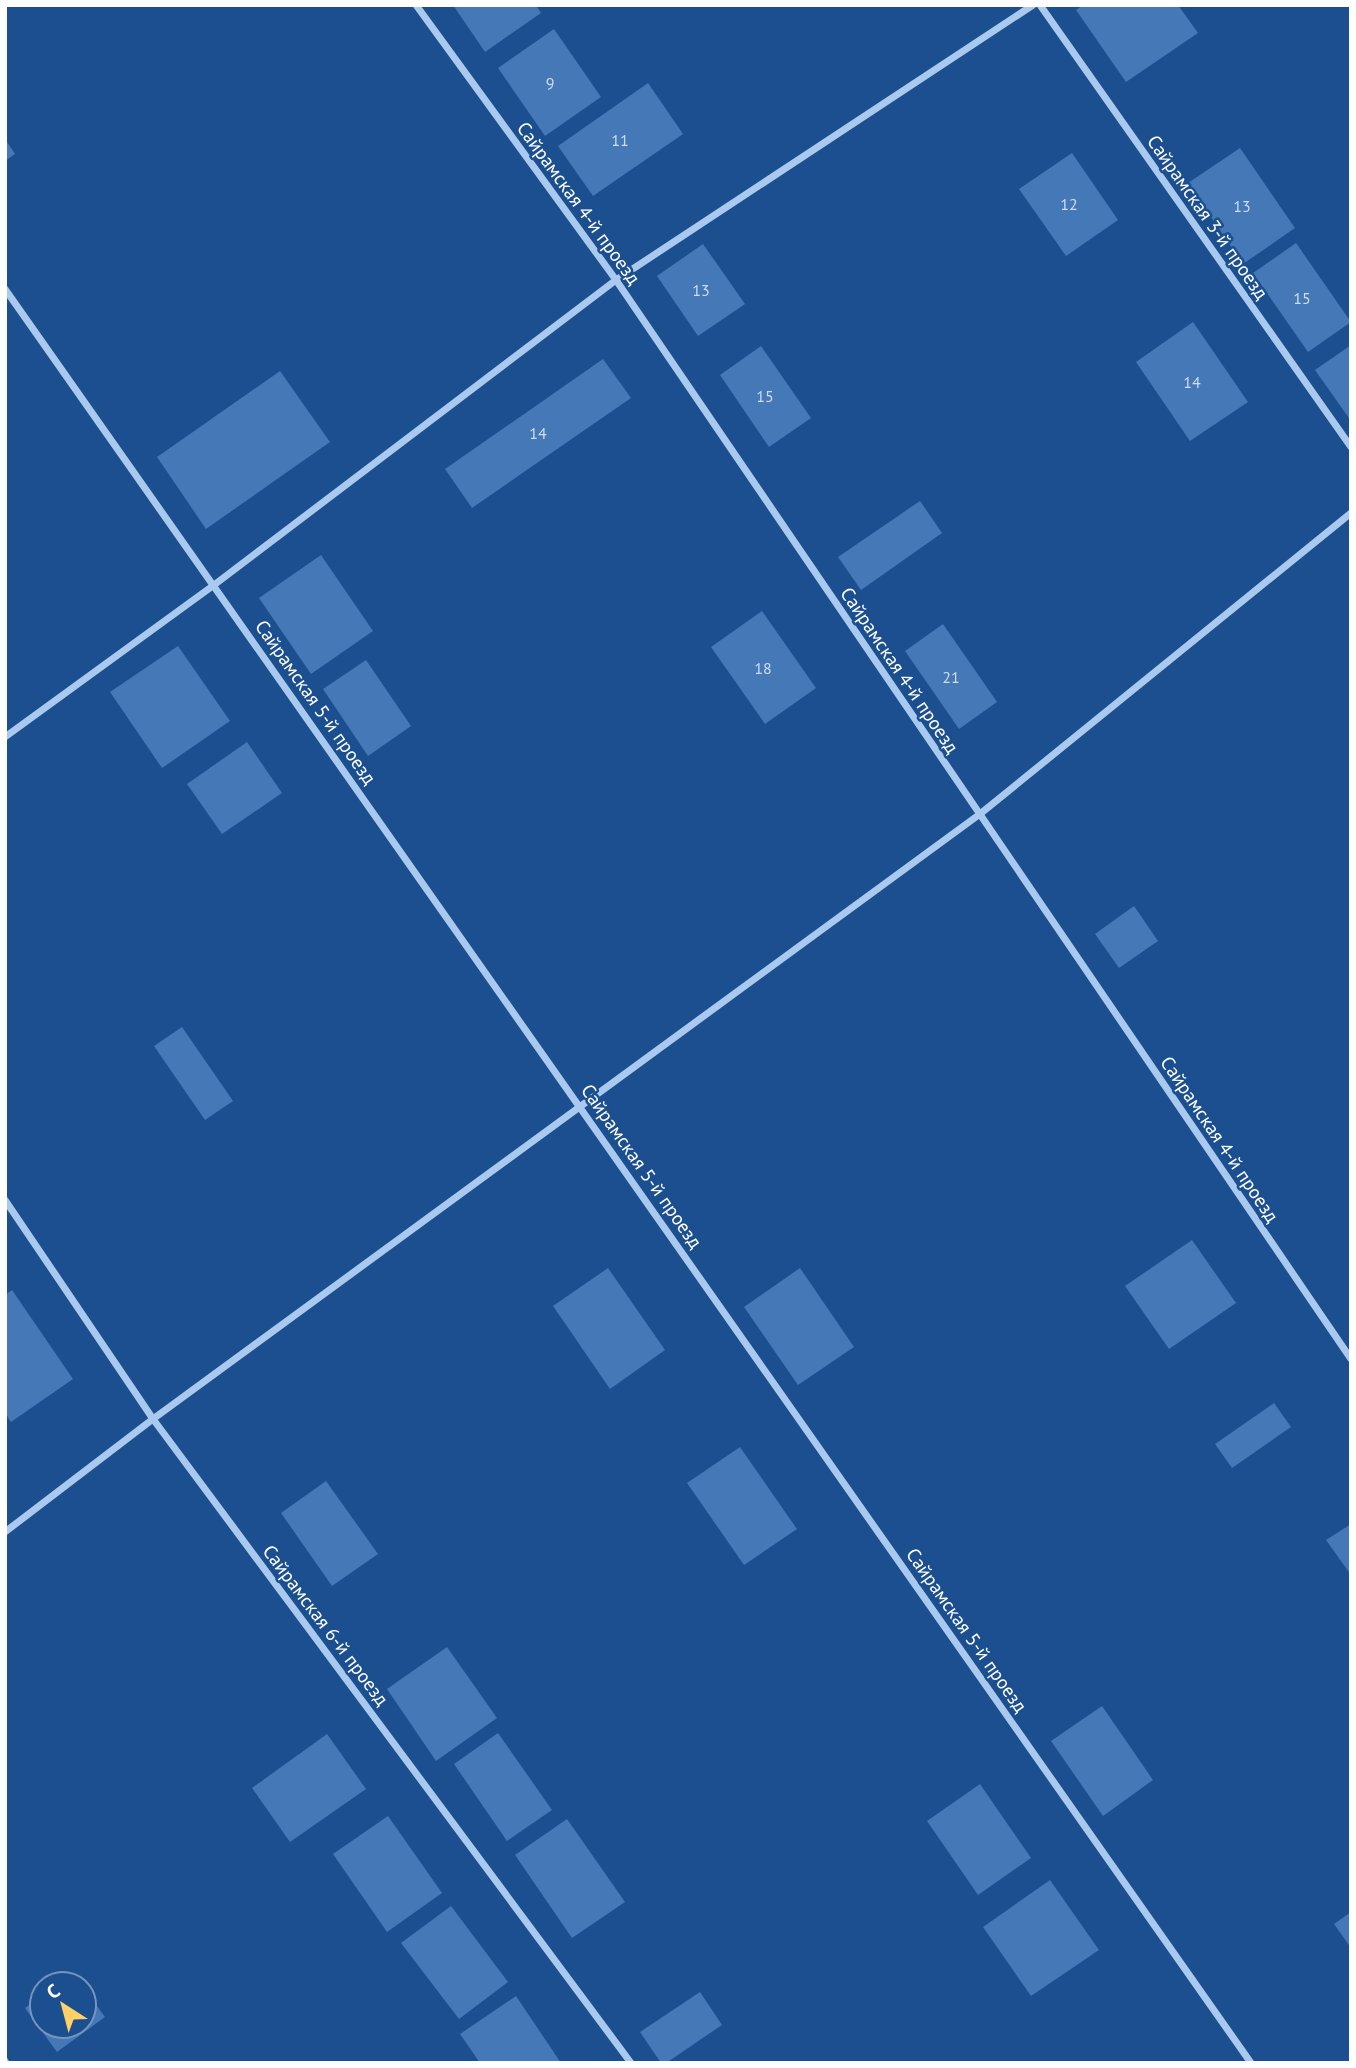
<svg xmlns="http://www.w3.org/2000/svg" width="1356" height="2068" font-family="'PT Sans',sans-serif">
<rect width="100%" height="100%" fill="#1b4f8f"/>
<g fill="#4478b7">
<path d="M453 5H536L541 13 485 52Z"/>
<path d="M1083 5H1178L1198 33 1126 82 1076 10Z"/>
<path d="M554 29 601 97 545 136 498 68Z"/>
<path d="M648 83 683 134 593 196 558 146Z"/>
<path d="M5 139 15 154 5 161Z"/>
<path d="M1240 148 1295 228 1243 264 1188 183Z"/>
<path d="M1072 153 1118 220 1066 256 1019 189Z"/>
<path d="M1296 243 1351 322 1308 352 1253 273Z"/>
<path d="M703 244 745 304 698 336 657 276Z"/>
<path d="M1193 322 1248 402 1190 441 1136 362Z"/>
<path d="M1351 345V421L1315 370Z"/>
<path d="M761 346 811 418 769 447 720 375Z"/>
<path d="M603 359 631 398 472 508 445 469Z"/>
<path d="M280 371 330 442 206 529 157 457Z"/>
<path d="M920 501 942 533 861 590 838 557Z"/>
<path d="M321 555 373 631 311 674 259 598Z"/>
<path d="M762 611 816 688 765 724 711 647Z"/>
<path d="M943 624 997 702 959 729 905 651Z"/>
<path d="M178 646 230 721 162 768 110 692Z"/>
<path d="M366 660 411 726 368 756 323 689Z"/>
<path d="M247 742 282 793 222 834 187 784Z"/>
<path d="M1134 906 1158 941 1119 968 1095 934Z"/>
<path d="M182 1027 233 1101 205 1120 154 1046Z"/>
<path d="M1192 1240 1236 1303 1169 1349 1125 1286Z"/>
<path d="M608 1268 665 1350 610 1389 553 1306Z"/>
<path d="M800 1268 854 1347 798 1385 744 1307Z"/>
<path d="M12 1290 73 1379 11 1422 5 1413V1295Z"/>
<path d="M1274 1403 1291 1427 1232 1468 1215 1444Z"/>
<path d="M740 1447 797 1529 744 1565 687 1483Z"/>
<path d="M326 1481 378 1554 332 1586 281 1513Z"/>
<path d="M1351 1524V1575L1326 1540Z"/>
<path d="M447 1647 497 1718 436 1761 387 1689Z"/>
<path d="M1102 1706 1153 1780 1103 1816 1051 1741Z"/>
<path d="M498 1733 552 1810 507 1841 454 1764Z"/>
<path d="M327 1734 366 1789 290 1842 252 1788Z"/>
<path d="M980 1784 1031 1858 978 1895 927 1821Z"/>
<path d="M388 1816 442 1893 387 1932 333 1854Z"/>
<path d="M567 1819 625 1902 572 1938 515 1855Z"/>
<path d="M1050 1880 1099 1950 1031 1996 983 1927Z"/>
<path d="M451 1906 508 1982 459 2019 401 1943Z"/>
<path d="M1351 1912V1948L1334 1924Z"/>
<path d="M73 1973 81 1984H58Z"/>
<path d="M84 1988 105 2017 57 2052 25 2008 42 1996V2026H84Z"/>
<path d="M700 1992 722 2025 666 2063H661L640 2032Z"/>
<path d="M516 1996 561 2063H480L460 2034Z"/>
</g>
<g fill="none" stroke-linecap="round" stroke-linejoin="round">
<g stroke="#a9c9ee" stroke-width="7">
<path d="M416 5 616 280 1351 1359"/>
<path d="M1040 5 1351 447"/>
<path d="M5 289 1251 2063"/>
<path d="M5 737 214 585 616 280 1033 5"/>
<path d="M5 1200 153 1419 631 2063"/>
<path d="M5 1532 153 1419 980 814 1351 513"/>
<path d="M5 2061 6 2063"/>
</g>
</g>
<g text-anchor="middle" stroke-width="5" stroke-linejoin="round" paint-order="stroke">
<g font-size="16" fill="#d0dded">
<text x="550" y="89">9</text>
<text x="620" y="146">11</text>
<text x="1069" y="210">12</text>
<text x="1242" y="212">13</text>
<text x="701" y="296">13</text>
<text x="1302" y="304">15</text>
<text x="1192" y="388">14</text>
<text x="765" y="402">15</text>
<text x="538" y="439">14</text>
<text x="763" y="674">18</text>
<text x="951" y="683">21</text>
</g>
<g font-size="19" fill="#fff" stroke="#1b4f8f">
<text transform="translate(579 203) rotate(54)" y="7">Сайрамская 4-й проезд</text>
<text transform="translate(1208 217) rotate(55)" y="7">Сайрамская 3-й проезд</text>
<text transform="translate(900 670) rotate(56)" y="7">Сайрамская 4-й проезд</text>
<text transform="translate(316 702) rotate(55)" y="7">Сайрамская 5-й проезд</text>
<text transform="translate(1220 1139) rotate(56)" y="7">Сайрамская 4-й проезд</text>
<text transform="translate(642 1166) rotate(55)" y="7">Сайрамская 5-й проезд</text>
<text transform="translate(326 1625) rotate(53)" y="7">Сайрамская 6-й проезд</text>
<text transform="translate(967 1630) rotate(55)" y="7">Сайрамская 5-й проезд</text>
</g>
</g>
<rect width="1356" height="2068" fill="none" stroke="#ffffff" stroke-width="14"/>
<g transform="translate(63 2005) rotate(324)"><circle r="33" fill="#1b4f8f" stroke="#7695bc" stroke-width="2"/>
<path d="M0-5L12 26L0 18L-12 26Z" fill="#ffd166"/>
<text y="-10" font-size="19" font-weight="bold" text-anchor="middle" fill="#ffffff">С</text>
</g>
</svg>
